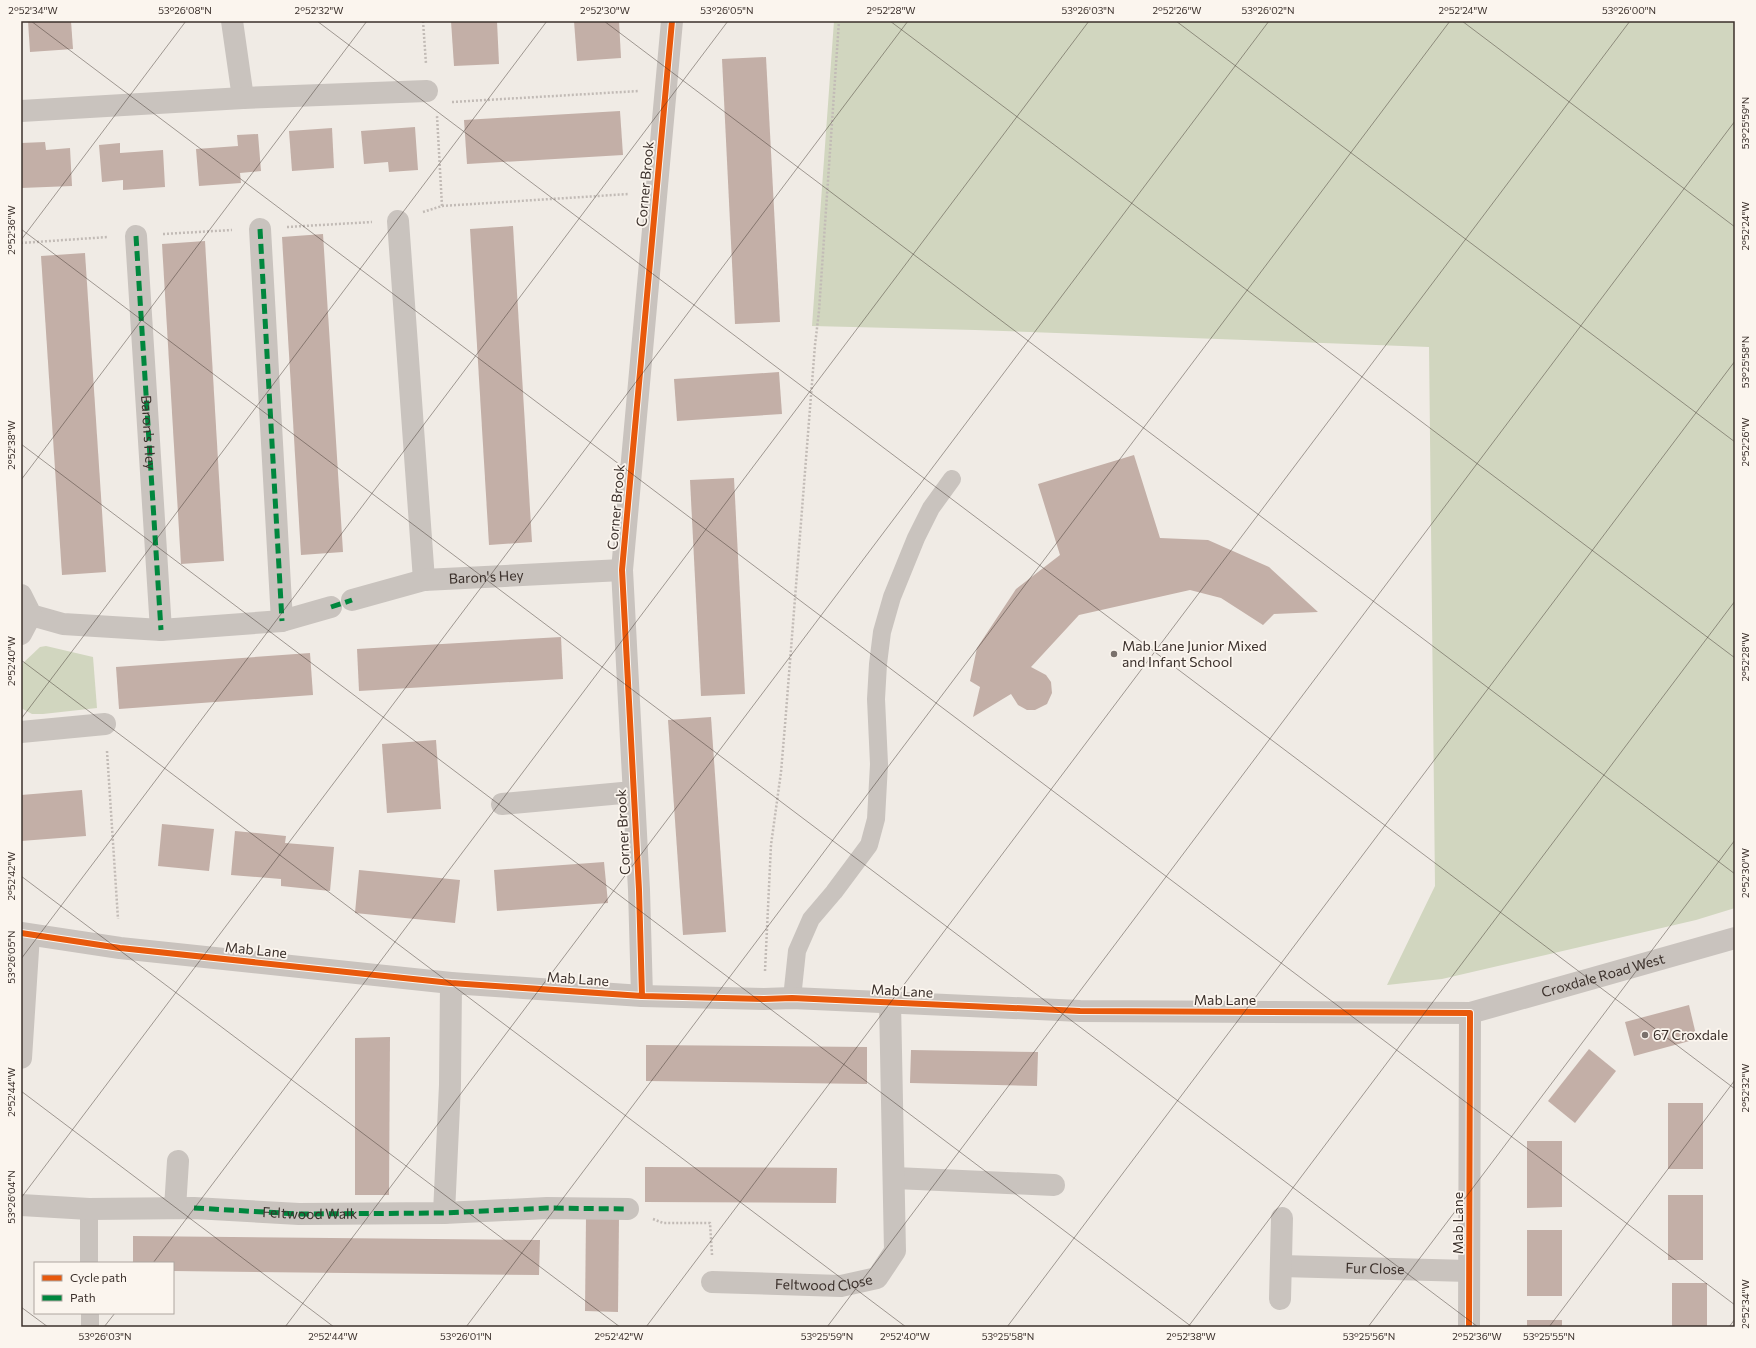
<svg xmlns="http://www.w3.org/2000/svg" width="1756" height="1348" font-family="Commissioner,sans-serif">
<rect width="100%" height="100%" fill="#f0ebe5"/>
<g fill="#d1d6bf">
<path d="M834 21H1735V908L1696 920 1442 979 1387 985 1435 886 1429 347 975 330 812 326Z"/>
<path d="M46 646 93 657 97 708 43 714H32L21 708V665L40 647Z"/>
</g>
<g fill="#c3afa7">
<path d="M28 21H71L73 49 30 52Z"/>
<path d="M451 21H497L499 64 454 66Z"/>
<path d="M574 21H619L621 58 577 61Z"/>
<path d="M766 57 780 322 735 324 722 59Z"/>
<path d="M620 111 623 155 467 164 464 120Z"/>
<path d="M415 127 418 170 389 172 388 162 364 164 361 131Z"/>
<path d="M332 128 334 168 292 171 289 131Z"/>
<path d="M258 134 261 171 240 173 241 183 199 186 196 149 238 146 237 135Z"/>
<path d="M45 142 46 150 70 148 72 186 21 188V143Z"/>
<path d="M120 143V153L163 150 165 187 123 190V180L102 182 99 145Z"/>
<path d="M513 226 532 542 489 545 470 229Z"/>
<path d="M323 234 343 552 301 555 282 237Z"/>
<path d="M205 241 224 561 181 564 162 244Z"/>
<path d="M85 253 106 572 62 575 41 256Z"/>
<path d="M779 372 782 414 677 421 674 379Z"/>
<path d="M1134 455 1160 538 1208 540 1269 567 1318 612 1274 614 1263 625 1221 598 1190 590 1079 615 1031 667 1046 675 1051 682 1052 693 1047 704 1035 710H1027L1018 705 1011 694 973 717 980 687 970 681 977 648 1016 589 1060 555 1038 484Z"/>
<path d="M734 478 745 694 701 696 690 480Z"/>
<path d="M561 637 563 679 359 691 357 649Z"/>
<path d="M310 653 313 695 119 709 116 667Z"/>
<path d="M711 717 726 932 683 935 668 720Z"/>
<path d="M436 740 441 809 387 813 382 744Z"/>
<path d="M82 790 86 836 21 841V795Z"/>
<path d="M162 824 214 829 209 871 158 866Z"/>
<path d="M235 831 286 836 285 843 334 847 330 891 281 886V879L231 875Z"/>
<path d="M604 862 608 903 497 911 494 870Z"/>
<path d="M359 870 460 880 455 923 355 913Z"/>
<path d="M1689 1005 1697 1039 1634 1056 1625 1022Z"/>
<path d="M390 1037 389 1195H355V1038Z"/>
<path d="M646 1045 867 1047V1084L646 1081Z"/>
<path d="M1589 1049 1616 1071 1575 1123 1548 1101Z"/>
<path d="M911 1050 1038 1052 1037 1086 910 1083Z"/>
<rect x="1668" y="1103" width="35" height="66"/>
<path d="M1527 1141H1562V1207L1527 1208Z"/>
<path d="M645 1167 837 1168 836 1203 645 1202Z"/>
<rect x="1668" y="1195" width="35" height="65"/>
<path d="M586 1217 619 1218 618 1312 585 1311Z"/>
<rect x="1527" y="1230" width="35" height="66"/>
<path d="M133 1236 540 1240 539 1275 173 1271V1263H133Z"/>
<rect x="1672" y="1283" width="35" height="44"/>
<rect x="1527" y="1320" width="35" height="7"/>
</g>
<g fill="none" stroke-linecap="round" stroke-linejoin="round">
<g stroke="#c2bbb6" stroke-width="2.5" stroke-dasharray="2 2" stroke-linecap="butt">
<path d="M423 21 426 64"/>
<path d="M452 102 639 91"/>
<path d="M442 206 629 194"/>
<path d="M423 212 442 206 437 116"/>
<path d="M287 227 372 222"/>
<path d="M163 234 232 230"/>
<path d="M21 243 108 237"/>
<path d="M107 751 118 919"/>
<path d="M765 971 771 845 781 772 785 725 815 345 819 311 839 21"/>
<path d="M653 1219 663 1223H710L712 1255"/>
</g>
<g stroke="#c9c3be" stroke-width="18">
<path d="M792 998 797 951 811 919 834 892 869 845 876 819 879 764 876 699 878 664 882 632 892 597 916 538 931 508 952 479"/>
<path d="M89 1263V1209"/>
<path d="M90 1313V1327"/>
</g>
<g stroke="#c9c3be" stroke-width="22">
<path d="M232 21 243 98"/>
<path d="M21 111 243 98 427 91"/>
<path d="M398 221 424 580"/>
<path d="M260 229 282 621"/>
<path d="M136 236 161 630"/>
<path d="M21 595 31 615 63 624 161 630 282 621 331 607"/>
<path id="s1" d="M352 600 424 580 622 570"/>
<path d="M21 634 31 615"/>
<path d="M21 732 105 724"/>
<path d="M502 804 633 792"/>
<path id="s2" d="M21 933 120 948 451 983 642 996 764 999 792 998 1080 1011 1470 1013 1735 938"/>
<path d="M642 996 639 890 622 570 672 21"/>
<path d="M21 1058 29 935"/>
<path d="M895 1178 1054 1185"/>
<path id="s3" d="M21 1205 89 1209 194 1208 299 1214 444 1213 547 1208 628 1209"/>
<path d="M175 1208 178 1161"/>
<path d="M444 1213 450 1085 451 983"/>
<path id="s4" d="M1281 1266 1469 1271"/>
<path id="s5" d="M712 1282 841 1286 877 1278 895 1251 890 1002"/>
<path d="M1280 1299 1282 1218"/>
<path d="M1469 1327 1470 1013"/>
</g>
<g stroke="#00873e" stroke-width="5" stroke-dasharray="10 5" stroke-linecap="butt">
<path d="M260 229 282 621"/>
<path id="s6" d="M136 236 161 630"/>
<path d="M331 607 352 600"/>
<path d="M194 1208 299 1214 444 1213 547 1208 628 1209"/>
</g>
<g stroke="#fbf5ee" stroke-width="8">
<g id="cycleway">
<path d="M21 933 120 948 451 983 642 996 764 999 792 998 1080 1011 1470 1013 1469 1327"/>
<path d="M642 996 639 890 622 570 672 21"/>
</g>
</g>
<use href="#cycleway" stroke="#e8590c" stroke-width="6"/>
</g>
<path fill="none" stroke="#3b302b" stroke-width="1" stroke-opacity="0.45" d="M31 21 1735 1305M317 21 1735 1089M604 21 1735 874M890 21 1735 658M1176 21 1735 442M1462 21 1735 227M21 229 1478 1327M21 240 186 21M21 444 1192 1327M21 480 367 21M21 660 906 1327M21 719 547 21M21 876 620 1327M21 959 728 21M21 1091 334 1327M21 1198 908 21M153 1263 1089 21M21 1307 48 1327M104 1327 115 1313M285 1327 1269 21M466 1327 1450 21M646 1327 1630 21M827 1327 1735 121M1007 1327 1735 361M1188 1327 1735 601M1368 1327 1735 840M1549 1327 1735 1080M1729 1327 1735 1319"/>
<g fill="#7a716c" stroke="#fbf5ee" stroke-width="1.5">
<circle cx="1114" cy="654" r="4"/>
<circle cx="1645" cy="1035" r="4"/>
</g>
<g text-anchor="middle" stroke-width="3.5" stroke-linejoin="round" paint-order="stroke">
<g font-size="14" fill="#3b302b" stroke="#fbf5ee">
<text transform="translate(645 184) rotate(-85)" y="5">Corner Brook</text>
<text dy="5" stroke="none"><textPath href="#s6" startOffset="197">Baron's Hey</textPath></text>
<text transform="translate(616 507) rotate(-85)" y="5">Corner Brook</text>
<text dy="5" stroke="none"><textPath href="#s1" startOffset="137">Baron's Hey</textPath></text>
<text transform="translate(623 832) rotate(-93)" y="5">Corner Brook</text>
<text transform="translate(256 950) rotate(6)" y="5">Mab Lane</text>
<text dy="5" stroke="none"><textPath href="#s2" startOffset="1591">Croxdale Road West</textPath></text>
<text transform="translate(578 979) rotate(4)" y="5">Mab Lane</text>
<text transform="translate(902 991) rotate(3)" y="5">Mab Lane</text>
<text x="1225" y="1005">Mab Lane</text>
<text dy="5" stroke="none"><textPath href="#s3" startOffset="289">Feltwood Walk</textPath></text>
<text transform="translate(1458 1223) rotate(-90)" y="5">Mab Lane</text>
<text dy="5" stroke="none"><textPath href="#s4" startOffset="94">Fur Close</textPath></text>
<text dy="5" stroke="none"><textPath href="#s5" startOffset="112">Feltwood Close</textPath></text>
</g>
<g font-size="14" fill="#3b302b" stroke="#fbf5ee" text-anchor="start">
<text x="1122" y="651">Mab Lane Junior Mixed<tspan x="1122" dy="16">and Infant School</tspan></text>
<text x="1653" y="1040">67 Croxdale</text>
</g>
</g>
<rect width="1756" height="1348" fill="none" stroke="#fbf5ee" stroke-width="44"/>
<rect x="34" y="1262" width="140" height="52" fill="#fbf5ee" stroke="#aea6a0"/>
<rect x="42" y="1275" width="20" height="6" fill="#e8590c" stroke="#aea6a0"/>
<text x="70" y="1282" font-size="12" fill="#3b302b">Cycle path</text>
<rect x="42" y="1295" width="20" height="6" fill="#00873e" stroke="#aea6a0"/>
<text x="70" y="1302" font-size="12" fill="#3b302b">Path</text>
<rect x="22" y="22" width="1712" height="1304" fill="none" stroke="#3b302b" stroke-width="1.5"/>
<g font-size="10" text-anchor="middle" fill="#3b302b">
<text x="33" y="14">2°52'34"W</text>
<text x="185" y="14">53°26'08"N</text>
<text x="319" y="14">2°52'32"W</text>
<text x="605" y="14">2°52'30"W</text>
<text x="727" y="14">53°26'05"N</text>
<text x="891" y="14">2°52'28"W</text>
<text x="1088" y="14">53°26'03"N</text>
<text x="1177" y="14">2°52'26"W</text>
<text x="1268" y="14">53°26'02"N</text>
<text x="1463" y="14">2°52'24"W</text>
<text x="1629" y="14">53°26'00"N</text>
<text transform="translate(1745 123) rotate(-90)" y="4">53°25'59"N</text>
<text transform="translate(1745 226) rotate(-90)" y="4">2°52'24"W</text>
<text transform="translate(11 230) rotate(-90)" y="4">2°52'36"W</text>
<text transform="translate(1745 362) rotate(-90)" y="4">53°25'58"N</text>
<text transform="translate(1745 442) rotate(-90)" y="4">2°52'26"W</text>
<text transform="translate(11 445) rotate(-90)" y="4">2°52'38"W</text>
<text transform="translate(1745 657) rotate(-90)" y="4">2°52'28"W</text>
<text transform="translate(11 661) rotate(-90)" y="4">2°52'40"W</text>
<text transform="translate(1745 873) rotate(-90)" y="4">2°52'30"W</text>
<text transform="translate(11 876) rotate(-90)" y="4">2°52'42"W</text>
<text transform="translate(11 957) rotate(-90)" y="4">53°26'05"N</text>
<text transform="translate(1745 1088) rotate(-90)" y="4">2°52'32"W</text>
<text transform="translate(11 1092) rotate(-90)" y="4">2°52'44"W</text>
<text transform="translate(11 1197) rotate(-90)" y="4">53°26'04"N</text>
<text transform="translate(1745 1304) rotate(-90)" y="4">2°52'34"W</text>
<text x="105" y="1340">53°26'03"N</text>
<text x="333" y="1340">2°52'44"W</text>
<text x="466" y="1340">53°26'01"N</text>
<text x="619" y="1340">2°52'42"W</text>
<text x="827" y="1340">53°25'59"N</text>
<text x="905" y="1340">2°52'40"W</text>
<text x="1008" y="1340">53°25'58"N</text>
<text x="1191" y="1340">2°52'38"W</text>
<text x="1369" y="1340">53°25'56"N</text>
<text x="1477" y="1340">2°52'36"W</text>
<text x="1549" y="1340">53°25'55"N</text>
</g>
</svg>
